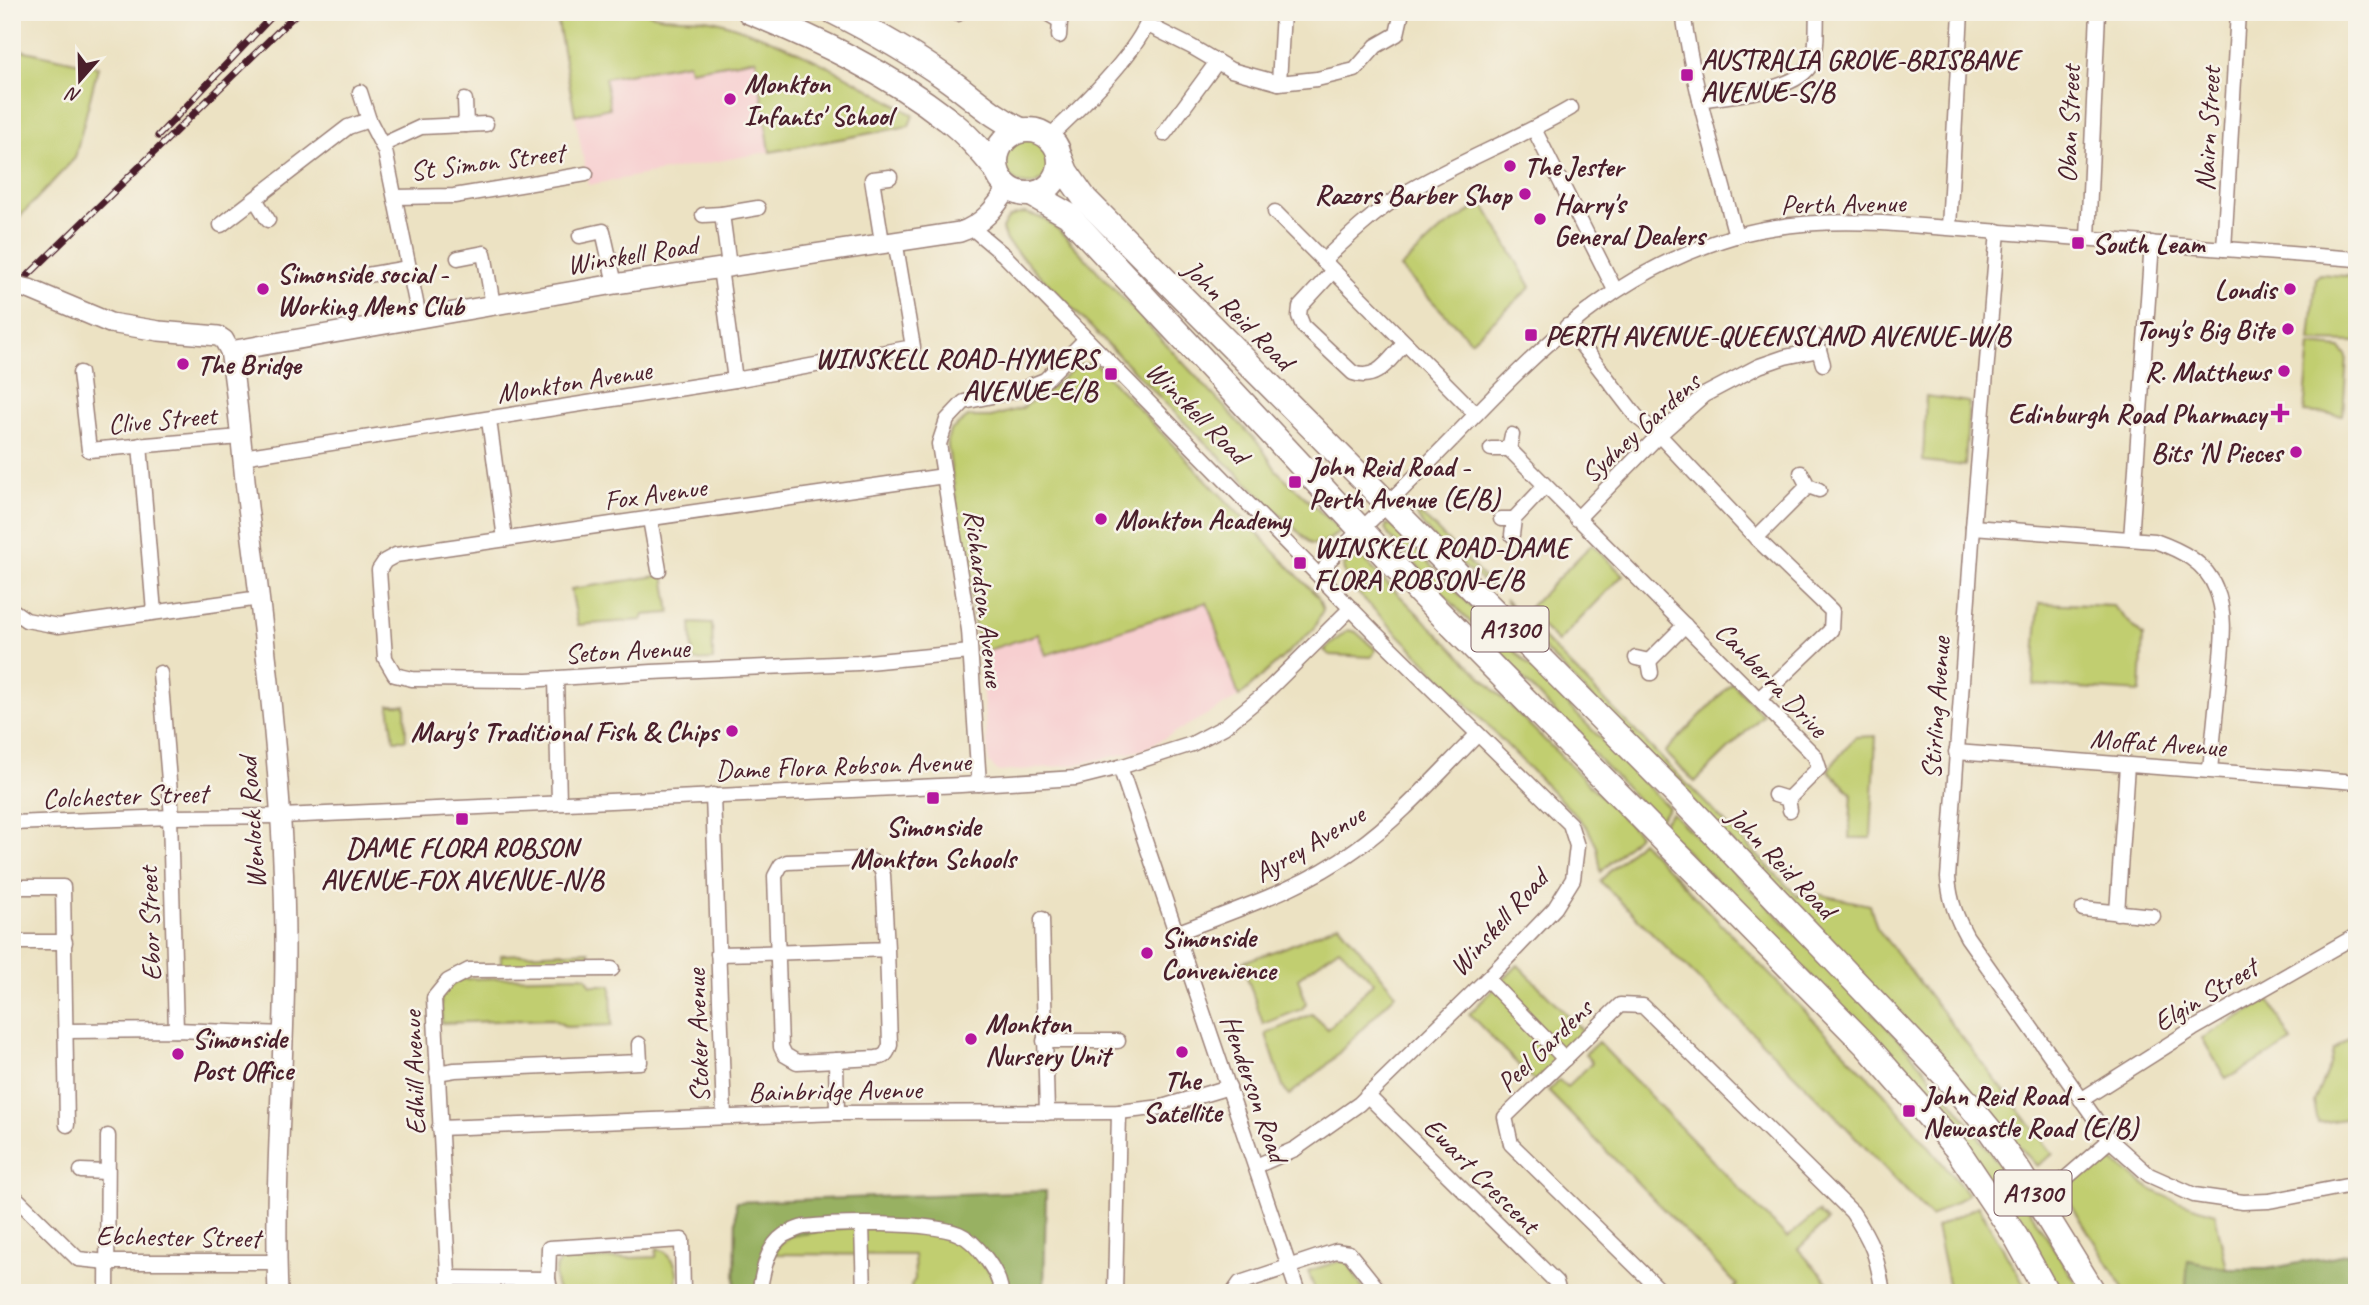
<svg xmlns="http://www.w3.org/2000/svg" width="2369" height="1305" font-family="Caveat,sans-serif">
<rect width="100%" height="100%" fill="#f7f3e8"/>
<filter id="ink" filterUnits="userSpaceOnUse"><feTurbulence type="fractalNoise" baseFrequency=".0143" numOctaves="2"/><feDisplacementMap in="SourceGraphic" scale="14" xChannelSelector="R" yChannelSelector="G"/><feConvolveMatrix kernelMatrix="1 2 1 2 8 2 1 2 1" color-interpolation-filters="sRGB"/></filter>
<filter id="wash" filterUnits="userSpaceOnUse"><feTurbulence type="fractalNoise" baseFrequency=".00686" numOctaves="4" result="noise"/><feDisplacementMap in="SourceGraphic" scale="28" xChannelSelector="R" yChannelSelector="G"/><feGaussianBlur stdDeviation="1.57" result="paint"/><feColorMatrix in="noise" values="0 0 0 0 0 0 0 0 0 0 0 0 0 0 0 0 0 1.4 0 .05"/><feComposite in="paint" operator="in"/></filter>
<g filter="url(#wash)">
<rect width="100%" height="100%" fill="#ece2c3"/>
<g fill="#f7cfd0">
<path d="M556 12H646L659 18 717 21 802 53 863 84 913 115 909 126 588 185Z"/>
<path d="M1095 363 1318 597 1323 610 1313 630 1239 697 1143 750 1074 765 999 772 989 763 979 653 947 441 968 417H991L1022 408 1053 387 1077 365Z"/>
</g>
<g fill="#c1ce6f" stroke="#86764d" stroke-width="2">
<path d="M556 12H646C670 23 696 14 720 22 789 43 852 77 913 115L909 126 770 152 756 59 690 70 688 63 605 78 610 108 575 115Z"/>
<path d="M12 48 98 67 75 158 12 225Z"/>
<circle cx="1028" cy="162" r="23"/>
<path d="M1483 203 1531 287 1471 341 1400 268 1441 230Z"/>
<path d="M1025 213 1045 219 1061 232 1260 445 1276 470 1341 531C1331 538 1323 546 1311 544L1187 425 1006 241 1002 229C1007 217 1012 215 1025 213Z"/>
<path d="M2320 274 2357 277V342L2310 341 2316 278Z"/>
<path d="M2310 345 2340 348 2347 356 2343 415 2304 412Z"/>
<path d="M1095 363 1318 597 1323 610 1313 630 1239 697 1207 602 1046 655 1038 634 979 653 947 441 950 431 968 417H991L1022 408 1053 387 1077 365Z"/>
<path d="M1926 396 1969 402 1965 466 1923 461Z"/>
<path d="M1411 507 1430 523 1496 590C1464 570 1430 540 1411 507Z"/>
<path d="M1387 524 1393 527 1669 808 1658 821C1567 727 1479 631 1389 536L1385 529Z"/>
<path d="M1592 544 1623 575 1558 642 1526 611Z"/>
<path d="M1357 553 1639 834 1601 872 1597 847 1587 827 1348 583 1343 567Z"/>
<path d="M664 575 670 613 644 615 642 620 578 625 571 589Z"/>
<path d="M1505 599 1798 897 1803 891 1870 905 1877 928 2053 1154 2037 1166 1867 982 1528 632Z"/>
<path d="M2039 603 2113 606 2143 636 2140 692 2033 685Z"/>
<path d="M691 623 712 624 713 660 693 661Z"/>
<path d="M1348 630 1356 632 1376 650 1371 657 1330 655 1324 650Z"/>
<path d="M1732 683 1763 715 1695 782 1665 752Z"/>
<path d="M389 705H405L406 740H394Z"/>
<path d="M1876 736 1871 838H1849L1852 794 1828 770 1855 737Z"/>
<path d="M1672 813C1763 902 1858 990 1940 1087 1994 1151 2037 1223 2083 1293H2056L1966 1145 1928 1096 1889 1054 1660 825Z"/>
<path d="M1641 841 1884 1093 1968 1194 1931 1217 1829 1109 1600 881Z"/>
<path d="M1339 924 1396 994 1326 1066 1289 1095 1284 1089 1266 1034 1312 1014 1328 1029 1374 982 1339 948 1298 978 1306 1003 1302 1009 1263 1024 1242 962 1286 947Z"/>
<path d="M589 951V958L584 964 501 967V955Z"/>
<path d="M1518 965 1585 1033 1535 1082 1469 1014Z"/>
<path d="M581 976 586 977 591 985H611L612 1025 567 1027 552 1019 442 1023 441 997 444 990 463 979Z"/>
<path d="M2269 1000 2292 1042 2226 1079 2202 1038Z"/>
<path d="M2357 1032V1117L2318 1123 2314 1102 2330 1064 2333 1050Z"/>
<path d="M1598 1042 1787 1238 1818 1212 1827 1221 1798 1249 1829 1283 1830 1293H1730L1737 1285 1548 1091 1559 1080 1567 1087 1592 1063 1585 1054Z"/>
<path d="M2105 1157C2122 1165 2135 1179 2151 1189 2170 1200 2194 1206 2215 1213L2227 1269 2188 1261 2186 1286 2191 1293 2125 1291 2064 1193 2070 1184Z"/>
<path d="M1978 1206 2029 1293H1950L1936 1227Z"/>
<path d="M928 1226 977 1247 1001 1293H912L911 1285 915 1279 914 1255 768 1254 801 1227Z"/>
<path d="M657 1248C676 1254 684 1277 670 1293H658V1290L559 1293C551 1276 554 1259 573 1252L574 1260 656 1257Z"/>
<path d="M1346 1259 1365 1293H1316L1308 1271Z"/>
</g>
<g fill="#98b162" stroke="#716846" stroke-width="2">
<path d="M1046 1191 1044 1293H1001V1286L959 1234 862 1225 782 1237 757 1293H735L736 1202Z"/>
<path d="M2357 1252V1292L2354 1293H2191L2186 1286 2188 1261 2227 1269H2267Z"/>
</g>
</g>
<g filter="url(#ink)">
<g fill="none" stroke-linecap="round" stroke-linejoin="round">
<g stroke="#9b8077" stroke-width="17">
<g id="street">
<path d="M1045 12 1060 21"/>
<path d="M1683 12C1693 88 1717 162 1736 236"/>
<path d="M958 14 959 12"/>
<path d="M1148 25 1192 47 1231 70 1279 83 1317 79 1355 70 1376 46 1397 34 1402 12"/>
<path d="M1059 36 1060 21 1065 12"/>
<path d="M1279 83 1283 12"/>
<path d="M360 92 369 120 385 151 419 317"/>
<path d="M465 100 466 125"/>
<path d="M1700 100C1729 95 1799 92 1812 62 1818 48 1816 28 1817 12"/>
<path d="M1534 129 1615 290"/>
<path d="M1164 134 1217 62"/>
<path d="M1049 137C1077 111 1143 48 1151 12"/>
<path d="M382 145 421 127 486 124"/>
<path d="M395 197 454 196 586 174"/>
<path d="M255 199 268 220"/>
<path d="M1275 212 1476 414"/>
<path d="M703 215 722 214"/>
<path d="M221 225 348 127 369 120"/>
<path d="M1949 227 1961 12"/>
<path d="M972 228 1004 255 1375 633 1570 824 1577 846 1573 879 1555 908 1487 979 1359 1104 1295 1149 1256 1166"/>
<path d="M1998 231 1973 527 1948 878C1950 901 1956 917 1967 937L2110 1140 2149 1175 2194 1195 2243 1202 2269 1201 2357 1184"/>
<path d="M580 236 603 231 615 284"/>
<path d="M2088 238 2098 12"/>
<path d="M882 242 872 179 890 177"/>
<path d="M2224 249 2238 12"/>
<path d="M458 258 484 253 493 305"/>
<path d="M1323 261C1346 239 1375 211 1402 195 1455 163 1516 140 1571 108"/>
<path d="M729 266 722 214 758 208"/>
<path d="M720 268 735 380"/>
<path d="M1333 271 1300 307 1299 316 1303 326 1353 373C1378 382 1389 359 1405 343"/>
<path d="M367 275 408 268"/>
<path d="M1567 326 1636 416 1659 435 1756 538 1832 611 1831 630 1759 699"/>
<path d="M1815 336 1823 364"/>
<path d="M80 373 89 450 240 437"/>
<path d="M489 420 505 539"/>
<path d="M140 445 154 612"/>
<path d="M1491 449H1509L1512 435"/>
<path d="M1509 449 1815 756 1819 768 1788 799"/>
<path d="M242 457 735 380 913 347 895 240"/>
<path d="M1801 473 1808 486 1819 490"/>
<path d="M944 476 396 555 385 561 379 570 385 658 395 675 412 679 527 680 652 672 858 663 970 652"/>
<path d="M650 519 659 570"/>
<path d="M1501 519H1514L1512 535"/>
<path d="M1514 519 1545 486"/>
<path d="M1577 519 1659 435 1704 395 1759 366 1785 357 1819 350"/>
<path d="M1973 527 2155 541C2180 550 2206 562 2216 589 2228 617 2221 650 2219 679 2216 710 2213 740 2210 770"/>
<path d="M1756 538 1808 486"/>
<path d="M2131 539 2152 243"/>
<path d="M1325 580V569L1329 560C1372 520 1413 479 1454 437 1540 348 1612 272 1735 236 1783 222 1833 221 1882 223L2357 259"/>
<path d="M12 610 26 620 58 626 260 598"/>
<path d="M1636 658 1649 661 1651 673"/>
<path d="M1649 661 1685 625"/>
<path d="M160 673 172 817"/>
<path d="M556 679 559 802"/>
<path d="M1956 752 2357 782"/>
<path d="M1120 767 1298 1293"/>
<path d="M979 784 969 630 939 444 947 420 964 402 1020 390 1045 380 1086 339"/>
<path d="M713 795 724 1117"/>
<path d="M1775 795 1788 799 1790 810"/>
<path d="M170 817 176 1030"/>
<path d="M12 823 172 817 282 816 961 785 1076 778 1120 767 1192 744 1224 727 1263 695 1351 608"/>
<path d="M12 887H63L67 1125"/>
<path d="M2083 909 2153 916"/>
<path d="M2117 913 2127 765"/>
<path d="M1042 919 1047 1113"/>
<path d="M1176 933C1238 909 1302 889 1356 849 1401 817 1438 774 1477 735"/>
<path d="M12 942H65"/>
<path d="M718 954C775 953 831 951 887 949L890 1045C887 1054 885 1057 876 1058L797 1062 785 1055 781 1047 775 876 781 865 787 862 865 859C874 861 881 865 883 875L887 949"/>
<path d="M1487 979 1565 1059"/>
<path d="M66 1031 176 1030 284 1034"/>
<path d="M1044 1041H1118"/>
<path d="M836 1060 837 1113"/>
<path d="M437 1073 455 1070 640 1062 639 1044"/>
<path d="M1367 1095 1556 1282 1559 1293"/>
<path d="M2081 1100 2193 1029 2357 935"/>
<path d="M439 1128 837 1113 1119 1112 1162 1107 1229 1087"/>
<path d="M81 1171 107 1172"/>
<path d="M12 1194 78 1259 107 1262H277"/>
<path d="M2046 1213 2050 1199 2057 1186 2110 1140"/>
<path d="M862 1225 864 1293"/>
<path d="M448 1278 548 1279"/>
<path d="M107 1293 108 1136"/>
<path d="M449 1293 434 998 448 981 469 970 612 969"/>
<path d="M551 1293 548 1279 549 1248 682 1240 683 1293"/>
<path d="M759 1293C763 1273 766 1247 784 1235 790 1232 798 1228 804 1227 837 1223 929 1221 959 1234 976 1241 1001 1274 1001 1293"/>
<path d="M1115 1293 1119 1112"/>
<path d="M1233 1293 1240 1283 1336 1251 1349 1253 1381 1293"/>
<path d="M1663 1293 1511 1144 1505 1117 1620 1005 1643 1006 1852 1212C1873 1243 1877 1256 1883 1293"/>
</g>
</g>
<g stroke="#9b8077" stroke-width="22">
<g id="secondary">
<path d="M29 289 110 323 159 331 218 336 224 340 230 351C239 405 242 460 249 515 267 655 284 796 285 937 286 1056 273 1174 278 1293"/>
<path d="M230 351 615 284 960 232C982 225 995 208 1008 189"/>
</g>
</g>
<g stroke="#9b8077" stroke-width="27">
<g id="highway">
<path d="M750 12C819 40 888 73 947 119 966 133 981 151 996 169"/>
<path d="M834 12C872 31 911 53 946 78 972 96 991 116 1021 130"/>
<circle cx="1028" cy="162" r="32"/>
<path d="M1060 157 1066 172 1085 199 1682 800 1948 1079 1989 1129 2020 1173 2094 1293"/>
<path d="M1033 195 1068 215 1420 593 1866 1045 1957 1149 2016 1237 2047 1293"/>
</g>
</g>
<use href="#street" stroke="#fff" stroke-width="14"/>
<use href="#secondary" stroke="#fff" stroke-width="19"/>
<use href="#highway" stroke="#fff" stroke-width="24"/>
<g stroke="#4a1f2b" stroke-width="7">
<g id="rail">
<path d="M158 136 276 12"/>
<path d="M12 291 298 12"/>
</g>
</g>
<use href="#rail" stroke="#f7f3e8" stroke-width="4.5" stroke-dasharray="13" stroke-linecap="butt"/>
<g stroke="#9b8077" stroke-width="22" stroke-linecap="butt">
<path id="secondary-bridge" d="M12 285 29 289"/>
</g>
<use href="#secondary-bridge" stroke="#fff" stroke-width="19"/>
</g>
</g>
<g fill="#b5179e" stroke="#f7f3e8" stroke-width="2.5">
<rect x="1680" y="68" width="14" height="14" rx="3.5"/>
<circle cx="730" cy="99" r="7"/>
<circle cx="1510" cy="166" r="7"/>
<circle cx="1525" cy="194" r="7"/>
<circle cx="1540" cy="219" r="7"/>
<rect x="2071" y="236" width="14" height="14" rx="3.5"/>
<circle cx="263" cy="289" r="7"/>
<circle cx="2290" cy="289" r="7"/>
<circle cx="2288" cy="329" r="7"/>
<rect x="1524" y="328" width="14" height="14" rx="3.5"/>
<circle cx="183" cy="364" r="7"/>
<circle cx="2284" cy="371" r="7"/>
<rect x="1104" y="367" width="14" height="14" rx="3.5"/>
<path d="M2276.5 402.5h7v7h7v7h-7v7h-7v-7h-7v-7h7z"/>
<circle cx="2296" cy="452" r="7"/>
<rect x="1288" y="475" width="14" height="14" rx="3.5"/>
<circle cx="1101" cy="519" r="7"/>
<rect x="1293" y="556" width="14" height="14" rx="3.5"/>
<circle cx="732" cy="731" r="7"/>
<rect x="926" y="791" width="14" height="14" rx="3.5"/>
<rect x="455" y="812" width="14" height="14" rx="3.5"/>
<circle cx="1147" cy="953" r="7"/>
<circle cx="971" cy="1039" r="7"/>
<circle cx="1182" cy="1052" r="7"/>
<circle cx="178" cy="1054" r="7"/>
<rect x="1902" y="1104" width="14" height="14" rx="3.5"/>
</g>
<g text-anchor="middle" stroke-width="5" stroke-linejoin="round" paint-order="stroke">
<g fill="#f7f3e8" stroke="#7e5f64" stroke-width="2">
<rect x="1471.5" y="606.5" width="77" height="45" rx="5"/>
<rect x="1994.5" y="1170.5" width="77" height="45" rx="5"/>
</g>
<g font-size="26" font-weight="bold" fill="#4a1f2b">
<text x="1510" y="638">A1300</text>
<text x="2033" y="1202">A1300</text>
</g>
<g font-size="28" font-weight="bold" fill="#4a1f2b" stroke="#f7f3e8" text-anchor="start">
<text x="1701" y="69">AUSTRALIA GROVE-BRISBANE<tspan x="1701" dy="32">AVENUE-S/B</tspan></text>
<text x="744" y="93">Monkton<tspan x="744" dy="32">Infants' School</tspan></text>
<text x="1524" y="176">The Jester</text>
<text x="1511" y="204" text-anchor="end">Razors Barber Shop</text>
<text x="1554" y="213">Harry's<tspan x="1554" dy="32">General Dealers</tspan></text>
<text x="2092" y="253">South Leam</text>
<text x="277" y="283">Simonside social -<tspan x="277" dy="32">Working Mens Club</tspan></text>
<text x="2276" y="299" text-anchor="end">Londis</text>
<text x="2274" y="339" text-anchor="end">Tony's Big Bite</text>
<text x="1545" y="345">PERTH AVENUE-QUEENSLAND AVENUE-W/B</text>
<text x="1097" y="368" text-anchor="end">WINSKELL ROAD-HYMERS<tspan x="1097" dy="32">AVENUE-E/B</tspan></text>
<text x="197" y="374">The Bridge</text>
<text x="2270" y="381" text-anchor="end">R. Matthews</text>
<text x="2266" y="423" text-anchor="end">Edinburgh Road Pharmacy</text>
<text x="2282" y="462" text-anchor="end">Bits 'N Pieces</text>
<text x="1309" y="476">John Reid Road -<tspan x="1309" dy="32">Perth Avenue (E/B)</tspan></text>
<text x="1115" y="529">Monkton Academy</text>
<text x="1314" y="557">WINSKELL ROAD-DAME<tspan x="1314" dy="32">FLORA ROBSON-E/B</tspan></text>
<text x="718" y="741" text-anchor="end">Mary's Traditional Fish &amp; Chips</text>
<text x="933" y="836" text-anchor="middle">Simonside<tspan x="933" dy="32">Monkton Schools</tspan></text>
<text x="462" y="857" text-anchor="middle">DAME FLORA ROBSON<tspan x="462" dy="32">AVENUE-FOX AVENUE-N/B</tspan></text>
<text x="1161" y="947">Simonside<tspan x="1161" dy="32">Convenience</tspan></text>
<text x="985" y="1033">Monkton<tspan x="985" dy="32">Nursery Unit</tspan></text>
<text x="192" y="1048">Simonside<tspan x="192" dy="32">Post Office</tspan></text>
<text x="1182" y="1090" text-anchor="middle">The<tspan x="1182" dy="32">Satellite</tspan></text>
<text x="1923" y="1105">John Reid Road -<tspan x="1923" dy="32">Newcastle Road (E/B)</tspan></text>
</g>
<g font-size="28" fill="#4a1f2b" stroke="#f7f3e8">
<text transform="translate(2068 124) rotate(-88)" y="10">Oban Street</text>
<text transform="translate(2207 129) rotate(-87)" y="10">Nairn Street</text>
<text transform="translate(487 161) rotate(-7)" y="10">St Simon Street</text>
<text transform="translate(1843 203) rotate(-1)" y="10">Perth Avenue</text>
<text transform="translate(632 254) rotate(-9)" y="10">Winskell Road</text>
<text transform="translate(1239 314) rotate(45)" y="10">John Reid Road</text>
<text transform="translate(574 381) rotate(-9)" y="10">Monkton Avenue</text>
<text transform="translate(1198 412) rotate(45)" y="10">Winskell Road</text>
<text transform="translate(162 419) rotate(-5)" y="10">Clive Street</text>
<text transform="translate(1640 427) rotate(-42)" y="10">Sydney Gardens</text>
<text transform="translate(655 493) rotate(-8)" y="10">Fox Avenue</text>
<text transform="translate(985 598) rotate(83)" y="10">Richardson Avenue</text>
<text transform="translate(627 650) rotate(-3)" y="10">Seton Avenue</text>
<text transform="translate(1772 679) rotate(46)" y="10">Canberra Drive</text>
<text transform="translate(1935 708) rotate(-86)" y="10">Stirling Avenue</text>
<text transform="translate(2158 742) rotate(4)" y="10">Moffat Avenue</text>
<text transform="translate(843 765) rotate(-2)" y="10">Dame Flora Robson Avenue</text>
<text transform="translate(125 795) rotate(-2)" y="10">Colchester Street</text>
<text transform="translate(251 823) rotate(-94)" y="10">Wenlock Road</text>
<text transform="translate(1309 843) rotate(-31)" y="10">Ayrey Avenue</text>
<text transform="translate(1782 862) rotate(46)" y="10">John Reid Road</text>
<text transform="translate(1498 922) rotate(-48)" y="10">Winskell Road</text>
<text transform="translate(149 924) rotate(-92)" y="10">Ebor Street</text>
<text transform="translate(2205 994) rotate(-31)" y="10">Elgin Street</text>
<text transform="translate(697 1036) rotate(-92)" y="10">Stoker Avenue</text>
<text transform="translate(1544 1045) rotate(-44)" y="10">Peel Gardens</text>
<text transform="translate(413 1073) rotate(-92)" y="10">Edhill Avenue</text>
<text transform="translate(1255 1088) rotate(71)" y="10">Henderson Road</text>
<text transform="translate(835 1090) rotate(-1)" y="10">Bainbridge Avenue</text>
<text transform="translate(1482 1175) rotate(45)" y="10">Ewart Crescent</text>
<text transform="translate(178 1236) rotate(1)" y="10">Ebchester Street</text>
</g>
</g>
<rect width="2369" height="1305" fill="none" stroke="#f7f3e8" stroke-width="42"/>
<g transform="translate(80 80) rotate(200)" stroke="#f7f3e8" stroke-width="5" paint-order="stroke">
<path d="M0-5L12 26L0 18L-12 26Z" fill="#4a1f2b"/>
<text y="-10" font-size="19" font-weight="bold" text-anchor="middle" fill="#4a1f2b">N</text>
</g>
</svg>
